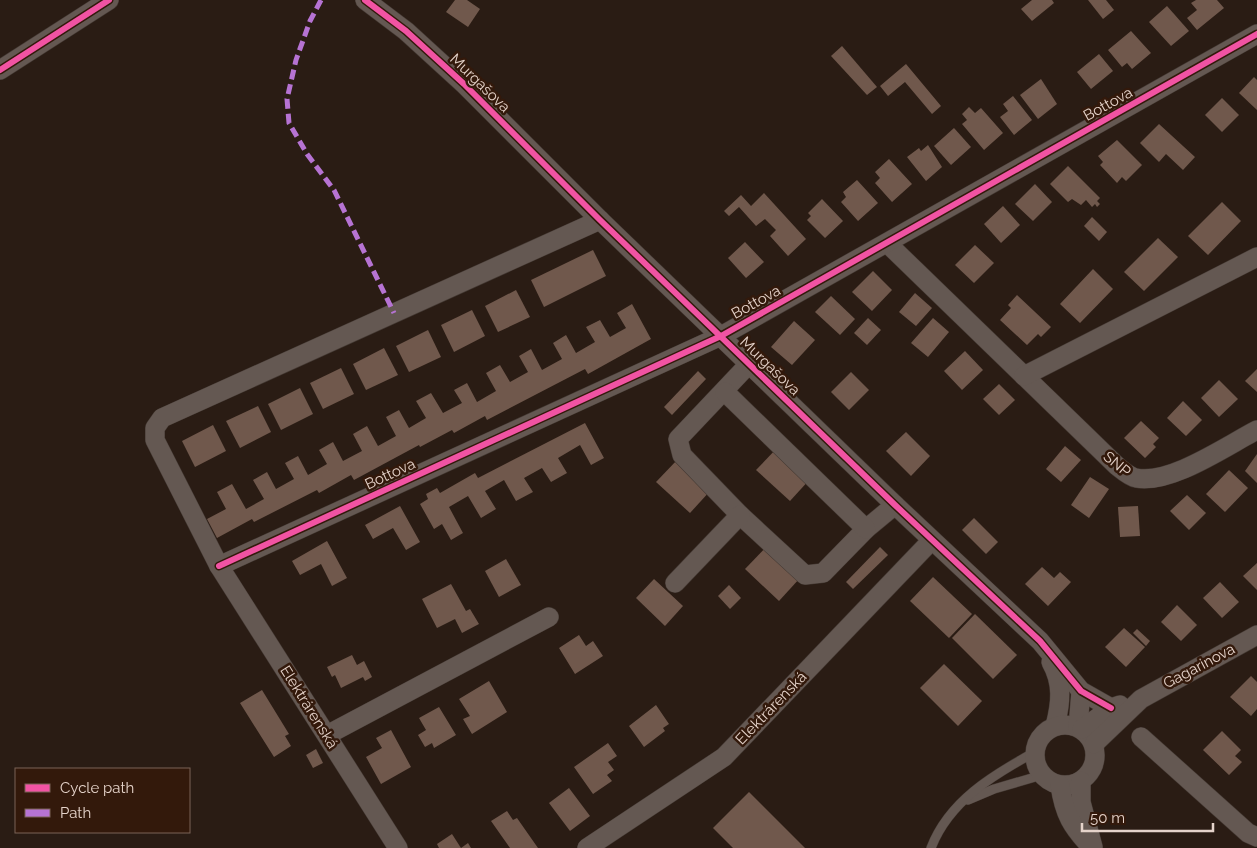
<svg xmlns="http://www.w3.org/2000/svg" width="1257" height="848" font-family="Raleway,sans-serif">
<rect width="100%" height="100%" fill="#2a1c14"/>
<g fill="#70584c">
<path d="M455 0H467L480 9 468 27 446 12Z"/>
<path d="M1032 0H1052L1054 3 1032 21 1021 9Z"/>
<path d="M1088 0H1106L1114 10 1103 19Z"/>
<path d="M1196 0H1217L1224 8 1197 30 1187 18 1197 10 1191 3Z"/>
<path d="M1167 6 1189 31 1171 46 1149 22Z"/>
<path d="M1131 31 1151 53 1132 69 1127 63 1122 67 1108 50Z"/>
<path d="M842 46 877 87 867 95 831 56Z"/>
<path d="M1099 54 1113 71 1091 89 1077 72Z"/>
<path d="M906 64 941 106 932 114 905 82 888 96 880 86Z"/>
<path d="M1254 77 1257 80V110L1239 93Z"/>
<path d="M1041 79 1057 104 1038 119 1020 95Z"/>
<path d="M1013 96 1032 120 1014 135 1000 117 1008 111 1003 104Z"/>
<path d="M1222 98 1239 115 1222 132 1205 115Z"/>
<path d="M969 107 975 113 981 108 1003 133 984 150 962 124 967 120 962 114Z"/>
<path d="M1159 124 1195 157 1183 170 1166 154 1159 162 1140 143Z"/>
<path d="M954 128 971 147 951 165 934 146Z"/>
<path d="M1117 140 1142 165 1126 181 1122 177 1117 183 1100 165 1103 162 1098 156Z"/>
<path d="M928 145 942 167 926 181 907 157 919 148 921 151Z"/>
<path d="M889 159 912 184 892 202 875 183 880 178 875 172Z"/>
<path d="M1068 166 1100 198 1097 201 1100 204 1097 207 1095 204 1092 207 1086 200 1081 205 1072 199 1068 202 1050 184Z"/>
<path d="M857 180 878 203 858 221 841 202 846 197 843 192Z"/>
<path d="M1035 184 1052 202 1033 221 1015 204Z"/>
<path d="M764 193 806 239 788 256 770 236 776 230 765 219 756 226 739 207 729 216 724 211 741 195 751 206Z"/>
<path d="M822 199 843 221 825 238 807 220 811 216 808 213Z"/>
<path d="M1222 202 1241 221 1208 255 1188 236Z"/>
<path d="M1003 206 1020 225 1001 243 984 224Z"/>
<path d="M1092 217 1107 232 1099 241 1084 226Z"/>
<path d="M1158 238 1178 257 1144 291 1124 272Z"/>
<path d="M745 242 764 262 746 278 728 258Z"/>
<path d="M975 245 994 263 974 283 955 265Z"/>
<path d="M593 250 606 276 544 307 531 280Z"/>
<path d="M1093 269 1113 289 1080 323 1060 304Z"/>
<path d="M873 271 892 290 872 311 852 292Z"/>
<path d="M516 290 530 317 498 332 485 306Z"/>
<path d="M915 293 932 308 916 326 899 312Z"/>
<path d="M1017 295 1051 327 1041 337 1038 334 1027 345 1000 320 1011 308 1008 305Z"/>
<path d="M831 296 855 319 840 335 815 312Z"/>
<path d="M632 304 651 339 588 374 585 369 487 420 485 416 454 433 452 430 420 447 419 445 354 480 351 475 319 493 317 490 254 522 252 519 217 538 207 519 226 509 217 492 232 484 246 509 264 499 253 480 267 472 276 489 294 479 285 463 298 456 308 475 327 464 319 450 333 442 343 461 362 451 353 434 367 426 378 446 396 436 386 417 399 410 409 428 426 418 416 401 431 393 443 413 462 403 454 390 467 383 477 402 496 391 486 373 500 365 510 382 528 372 519 356 531 349 542 370 562 359 553 343 566 335 576 353 595 342 586 327 600 320 610 337 626 328 617 313Z"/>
<path d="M472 310 485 336 454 352 441 325Z"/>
<path d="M868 318 881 330 867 345 854 333Z"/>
<path d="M933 318 949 332 928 357 911 343Z"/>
<path d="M794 321 815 340 792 365 771 347Z"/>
<path d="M428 330 441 357 409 372 396 346Z"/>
<path d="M384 348 398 375 366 390 353 364Z"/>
<path d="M965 351 983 370 962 390 944 371Z"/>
<path d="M341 368 354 394 323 409 310 383Z"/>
<path d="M1257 369V392L1245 381Z"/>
<path d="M698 371 706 379 672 415 664 407Z"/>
<path d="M851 372 869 390 849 410 831 392Z"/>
<path d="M1219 380 1238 399 1219 417 1201 398Z"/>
<path d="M999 384 1015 400 999 415 983 399Z"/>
<path d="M300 388 313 414 281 430 268 404Z"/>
<path d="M1183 401 1202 420 1186 436 1167 418Z"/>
<path d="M258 406 271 432 240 448 226 421Z"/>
<path d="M1141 421 1159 438 1153 444 1156 447 1145 458 1124 438Z"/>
<path d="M585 423 604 458 591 465 580 445 558 458 567 473 551 482 542 468 524 478 533 492 516 501 504 480 485 491 496 509 481 518 468 496 449 507 463 533 451 540 442 524 434 529 420 504 428 499 426 494 437 488 440 493 475 473 478 478Z"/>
<path d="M213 425 226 451 195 467 182 441Z"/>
<path d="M906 432 930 456 911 476 886 451Z"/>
<path d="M1065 446 1081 460 1061 482 1046 469Z"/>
<path d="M778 447 811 478 790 501 756 470Z"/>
<path d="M1257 454V483L1245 471Z"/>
<path d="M678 459 711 490 690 513 656 482Z"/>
<path d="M1229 470 1248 488 1225 512 1206 494Z"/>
<path d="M1090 477 1109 489 1089 518 1071 505Z"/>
<path d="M1187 495 1206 513 1189 530 1170 511Z"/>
<path d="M400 506 420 542 406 550 393 528 373 539 365 525Z"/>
<path d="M1138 506 1140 536 1120 537 1118 507Z"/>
<path d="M974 518 998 542 986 554 962 530Z"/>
<path d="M327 541 347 578 332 586 321 564 300 575 292 561Z"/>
<path d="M767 546 800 578 779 601 745 569Z"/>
<path d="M880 547 888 555 853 589 846 582Z"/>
<path d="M506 559 521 585 499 597 485 571Z"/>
<path d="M1257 563V590L1243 576Z"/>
<path d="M1042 567 1054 578 1060 572 1071 582 1048 606 1025 584Z"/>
<path d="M933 577 972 614 949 638 910 601Z"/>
<path d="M654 579 683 606 665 626 636 598Z"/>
<path d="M1220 582 1239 602 1222 618 1203 598Z"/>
<path d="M451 584 466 611 470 609 479 624 462 633 455 619 437 628 422 599Z"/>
<path d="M729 585 741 598 730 609 718 596Z"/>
<path d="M1177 605 1197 625 1181 641 1161 622Z"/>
<path d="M975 614 1017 655 993 679 952 638Z"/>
<path d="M1124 628 1145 647 1126 667 1105 647Z"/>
<path d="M1137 629 1150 641 1146 646 1133 633Z"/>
<path d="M579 635 586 646 593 641 603 656 575 674 559 648Z"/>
<path d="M352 655 357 665 364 661 372 677 365 681 363 677 341 688 335 675 332 677 327 667Z"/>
<path d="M944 664 982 701 958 726 920 688Z"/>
<path d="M1251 676 1257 682V709L1251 716 1230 697Z"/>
<path d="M489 681 507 712 472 734 463 719 470 716 459 699Z"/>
<path d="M262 690 289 734 285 736 291 746 274 757 240 703Z"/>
<path d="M656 705 669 724 663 728 665 731 644 747 629 726Z"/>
<path d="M439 707 456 735 434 748 432 743 425 747 418 735 426 730 419 718Z"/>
<path d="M391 730 411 767 381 784 366 757 382 748 376 738Z"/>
<path d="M1222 731 1241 750 1235 756 1242 762 1229 775 1203 750Z"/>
<path d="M608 743 617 756 608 762 614 770 607 775 612 781 593 794 574 767Z"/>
<path d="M316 749 323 763 313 768 306 755Z"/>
<path d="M569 788 590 816 570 831 549 803Z"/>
<path d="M749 792 805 848H733L713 828Z"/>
<path d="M507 811 513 820 517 818 538 848H510L491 821Z"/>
<path d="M452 834 461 848H439L437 844Z"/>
<path d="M468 843 471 848H461Z"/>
</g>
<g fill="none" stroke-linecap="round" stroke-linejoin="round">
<g stroke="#443933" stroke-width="10">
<g id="service">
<path d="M968 800 994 789 1042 775"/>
<path d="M931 848C949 801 993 775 1035 752"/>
</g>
</g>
<g stroke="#443933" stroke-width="20">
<g id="minor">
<path d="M365 0 406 31 464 84 600 220 895 505 1040 641 1081 691 1111 708"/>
<path d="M0 70 109 0"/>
<path d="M887 243 1117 466C1122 470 1130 477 1136 478 1170 485 1226 446 1257 430"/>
<path d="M749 364 678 439 682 455 740 515 805 575 823 573 866 529 895 505"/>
<path d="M1024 376 1257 257"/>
<path d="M725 392 866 529"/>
<path d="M219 566 721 336 1257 34"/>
<path d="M675 583 740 515"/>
<path d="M1051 662C1063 683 1061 703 1055 726"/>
<circle cx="1065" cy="755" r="30"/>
<path d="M1078 727 1081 691"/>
<path d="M1082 729 1111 708 1120 705"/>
<path d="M327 735 549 617"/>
<path d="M1141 737 1248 833 1257 837"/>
<path d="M1094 744 1141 699 1257 635"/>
<path d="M1081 781V802L1093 847"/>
<path d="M1060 785C1064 814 1072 827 1092 848"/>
<path d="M398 848 219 566 155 440V428L162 418 600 220"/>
<path d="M587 848 724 757 932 540"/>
</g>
</g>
<use href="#service" stroke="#645852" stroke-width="9"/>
<use href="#minor" stroke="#645852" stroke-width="19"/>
<path stroke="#b673d3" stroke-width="5" stroke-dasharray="10 5" stroke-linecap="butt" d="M321 0 310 21 296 60 287 99 289 123 307 154 334 190 394 313"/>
<g stroke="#33190b" stroke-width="9">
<g id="cycleway">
<path d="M365 0 406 31 464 84 600 220 895 505 1040 641 1081 691 1111 708"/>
<path d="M0 70 109 0"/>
<path d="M219 566 721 336 1257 34"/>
</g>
</g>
<use href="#cycleway" stroke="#f153a3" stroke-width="6"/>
</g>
<g text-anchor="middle" stroke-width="5" stroke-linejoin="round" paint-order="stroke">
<g font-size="15" fill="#e5d3ca" stroke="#33190b">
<text transform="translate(480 83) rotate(44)" y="5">Murgašova</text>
<text transform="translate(1108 104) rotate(-29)" y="5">Bottova</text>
<text transform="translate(756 302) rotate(-29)" y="5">Bottova</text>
<text transform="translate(770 366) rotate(44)" y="5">Murgašova</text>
<text transform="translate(1117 464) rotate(40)" y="5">SNP</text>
<text transform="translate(390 474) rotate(-25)" y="5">Bottova</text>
<text transform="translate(1199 666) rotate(-28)" y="5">Gagarinova</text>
<text transform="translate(309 707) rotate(58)" y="5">Elektrárenská</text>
<text transform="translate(771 708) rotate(-46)" y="5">Elektrárenská</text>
</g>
</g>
<rect x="15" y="768" width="175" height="65" fill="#33190b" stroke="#7a6357"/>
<rect x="25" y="784" width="25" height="8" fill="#f153a3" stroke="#7a6357"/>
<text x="60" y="793" font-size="15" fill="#e5d3ca">Cycle path</text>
<rect x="25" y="809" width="25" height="8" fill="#b673d3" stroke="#7a6357"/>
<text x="60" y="818" font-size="15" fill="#e5d3ca">Path</text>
<path d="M1082 823v8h131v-8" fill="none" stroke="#e5d3ca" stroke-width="2.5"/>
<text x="1090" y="823" font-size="15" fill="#e5d3ca" stroke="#33190b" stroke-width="4" paint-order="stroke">50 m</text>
</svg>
